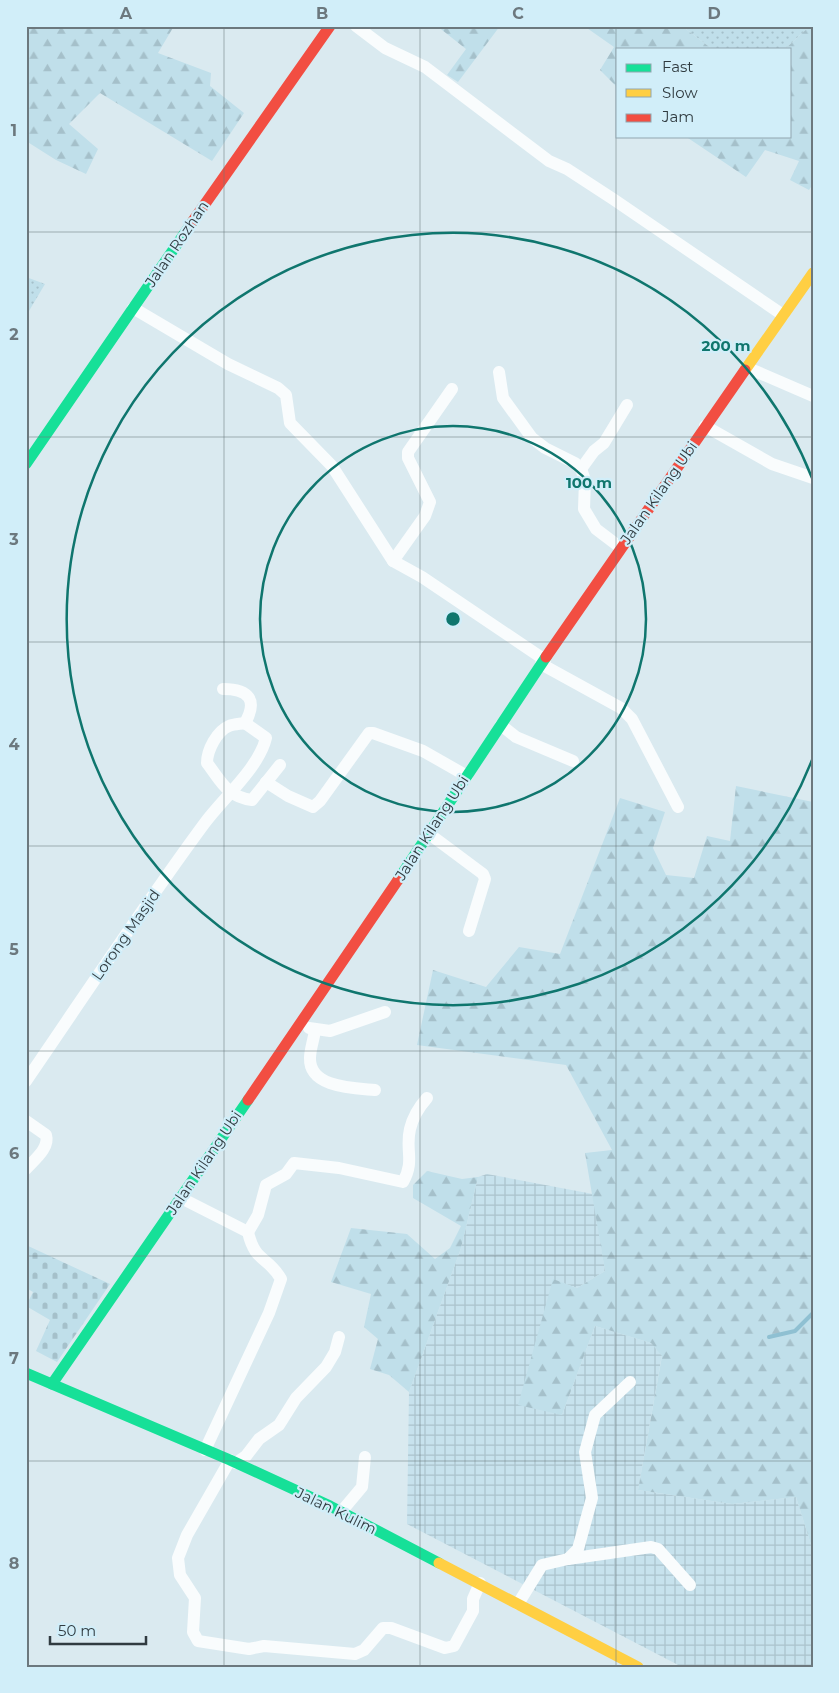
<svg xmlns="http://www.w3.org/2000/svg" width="839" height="1693" font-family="Montserrat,sans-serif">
<defs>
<pattern id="industrial-grid" width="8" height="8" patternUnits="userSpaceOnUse" patternTransform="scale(1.25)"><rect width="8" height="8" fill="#c7e2ed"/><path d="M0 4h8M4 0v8" fill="none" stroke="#abc3cc"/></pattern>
<pattern id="grass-dots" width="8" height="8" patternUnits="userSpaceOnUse" patternTransform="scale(1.25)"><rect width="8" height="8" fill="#c0dfea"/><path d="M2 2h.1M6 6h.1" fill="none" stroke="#a5c0ca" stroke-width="1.8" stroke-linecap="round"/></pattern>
<pattern id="forest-firs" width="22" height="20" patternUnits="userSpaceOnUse" patternTransform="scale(1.25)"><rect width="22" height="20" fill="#c0dfea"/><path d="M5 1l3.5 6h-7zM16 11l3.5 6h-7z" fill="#a5c0ca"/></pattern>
<pattern id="cemetery-stones" width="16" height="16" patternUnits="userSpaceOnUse" patternTransform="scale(1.25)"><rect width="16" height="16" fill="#c0dfea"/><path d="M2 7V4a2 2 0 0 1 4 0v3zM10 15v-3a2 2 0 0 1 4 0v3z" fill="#a5c0ca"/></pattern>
</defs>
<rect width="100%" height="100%" fill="#daeaf0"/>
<path fill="url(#industrial-grid)" d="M487 1174 593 1194 605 1271 577 1288 554 1280 562 1415 595 1326 651 1343 662 1355 638 1490 732 1504 796 1497 813 1551V1667H682L407 1524 409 1392 461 1248 478 1177Z"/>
<g fill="url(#grass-dots)">
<path d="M682 26H810L785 49H712Z"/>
<path d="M26 277 45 284 29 311 26 309Z"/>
</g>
<g fill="url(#forest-firs)">
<path d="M26 26H174L158 53 211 73 210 86 244 113 212 161 100 93 69 124 98 149 86 174 56 160 26 141Z"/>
<path d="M437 26H500L458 82 447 75 466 49Z"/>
<path d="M584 26H682L712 49H618L617 87 600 70 614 47Z"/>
<path d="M810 26H813V184L809 190 790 180 799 161 765 150 746 177 685 136H790V49H785Z"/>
<path d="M736 786 813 802V1551L796 1497 732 1504 638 1490 662 1356 651 1343 595 1326 562 1415 518 1405 553 1279 577 1288 605 1271 585 1153 612 1150 566 1065 417 1045 433 970 486 987 519 947 560 954 620 798 665 812 653 848 666 875 694 878 707 836 730 841Z"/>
<path d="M427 1171 462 1179 478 1177 461 1248 409 1392 389 1375 370 1369 378 1339 364 1327 371 1294 331 1282 351 1228 407 1234 435 1259 450 1248 461 1226 413 1198V1185Z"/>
</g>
<path fill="url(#cemetery-stones)" d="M26 1245 110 1284 57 1362 36 1351 50 1320 26 1306 33 1292 26 1288Z"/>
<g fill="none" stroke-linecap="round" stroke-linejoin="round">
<g stroke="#8fc0d2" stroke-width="4">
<path d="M813 1132V1133"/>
<path d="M769 1337 795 1331 813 1313"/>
</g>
<g stroke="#f9fcfd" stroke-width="12">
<path d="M356 26 385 48 425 67 549 161 567 169 613 199 783 315"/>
<path d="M133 308 228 364 278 388 286 395 290 423 332 466 393 561 422 577 545 660"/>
<path d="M748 368 813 396"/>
<path d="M499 372 503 398 532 438 545 448 575 463 581 469 585 480 584 509 596 529 621 548"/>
<path d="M705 426 772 464 813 478"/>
<path d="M581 469 594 451 604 443 627 405"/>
<path d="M393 561 425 516 430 502 408 458V452L452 389"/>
<path d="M541 664 621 708 632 719 678 807"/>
<path d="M223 689C249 689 258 700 245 723 240 724 234 724 229 726 217 731 207 750 207 763 221 781 227 797 252 800L280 765"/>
<path d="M501 725 516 737 573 761"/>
<path d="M266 782 288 796 313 807 320 801 369 733H373L423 751 467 776"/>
<path d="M428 833 483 874 485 879 469 931"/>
<path d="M309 1028 330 1031 385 1012"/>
<path d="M315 1030C314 1039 310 1049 310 1058 309 1088 354 1088 375 1090"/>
<path d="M26 1081C85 995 142 908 204 824 222 799 259 768 266 738L245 723"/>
<path d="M26 1121 46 1135C50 1148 34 1160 26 1169"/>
<path d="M181 1198 248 1232C255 1263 268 1256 281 1279L269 1313 205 1450"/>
<path d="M248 1232 258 1215 266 1185 286 1174 294 1163 339 1168 403 1182C415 1161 405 1150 410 1129 413 1116 419 1107 427 1098"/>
<path d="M230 1460 187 1535 178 1558 180 1575 195 1598 193 1632 198 1641 249 1649 264 1646 355 1654 364 1650 383 1628H391L445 1648 454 1646 473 1611V1599L480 1583"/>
<path d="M236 1463 246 1456 259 1439 279 1425 296 1398 326 1367 335 1352 339 1337"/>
<path d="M341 1512 362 1487 365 1457"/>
<path d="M568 1559 651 1547 658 1549 690 1585"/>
<path d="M518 1604 542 1565 568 1559 578 1549 592 1498 585 1452 595 1415 630 1382"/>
</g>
<g stroke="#16e098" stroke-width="11">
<path d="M26 464 193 221"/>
<path d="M398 880 546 657"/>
<path d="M26 1373 230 1460 330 1506 439 1563"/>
<path d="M52 1384 248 1100"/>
</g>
<g stroke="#ffcf43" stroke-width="11">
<path d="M745 370 813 273"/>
<path d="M439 1563 638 1667"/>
</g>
<g stroke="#f24e42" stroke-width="11">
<path d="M193 221 330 26"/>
<path d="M546 657 745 370"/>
<path d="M248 1100 398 880"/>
</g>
</g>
<path fill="none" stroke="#6c787e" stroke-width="1" stroke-opacity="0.55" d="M224 26V1667M420 26V1667M616 26V1667M26 232H813M26 437H813M26 642H813M26 846H813M26 1051H813M26 1256H813M26 1461H813"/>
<g fill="none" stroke="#0f766e" stroke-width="2.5">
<circle cx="453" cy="619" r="193"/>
<path d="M812 760A386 386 0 1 1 812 478"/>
</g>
<g text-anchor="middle" stroke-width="4.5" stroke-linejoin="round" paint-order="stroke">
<g font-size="15" fill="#303b40" stroke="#d1eef9">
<text transform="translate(177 244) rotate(-56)" y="5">Jalan Rozhan</text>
<text transform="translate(659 493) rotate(-55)" y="5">Jalan Kilang Ubi</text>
<text transform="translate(432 828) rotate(-57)" y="5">Jalan Kilang Ubi</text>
<text transform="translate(126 935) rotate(-55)" y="5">Lorong Masjid</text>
<text transform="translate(204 1163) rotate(-56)" y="5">Jalan Kilang Ubi</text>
<text transform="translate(336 1511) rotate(26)" y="5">Jalan Kulim</text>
</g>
</g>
<circle cx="453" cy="619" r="8" fill="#0f766e" stroke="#d1eef9" stroke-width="2.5"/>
<g font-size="15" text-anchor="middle" font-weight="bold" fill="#0f766e" stroke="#d1eef9" stroke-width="4.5" stroke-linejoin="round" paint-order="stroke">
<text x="726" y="351">200 m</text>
<text x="589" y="488">100 m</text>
</g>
<rect width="839" height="1693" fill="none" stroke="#d1eef9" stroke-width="55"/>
<rect x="616" y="48" width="175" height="90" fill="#d1eef9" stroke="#91a6af"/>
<rect x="626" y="64" width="25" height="8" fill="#16e098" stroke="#91a6af"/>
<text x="662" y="72" font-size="15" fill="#303b40">Fast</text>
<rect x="626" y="89" width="25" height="8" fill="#ffcf43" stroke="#91a6af"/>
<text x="662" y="98" font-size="15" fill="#303b40">Slow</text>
<rect x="626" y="114" width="25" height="8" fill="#f24e42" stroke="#91a6af"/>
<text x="662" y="122" font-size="15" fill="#303b40">Jam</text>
<path d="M50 1636v8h96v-8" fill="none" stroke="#303b40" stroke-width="2.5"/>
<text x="58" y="1636" font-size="15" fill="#303b40" stroke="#d1eef9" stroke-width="4" paint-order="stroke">50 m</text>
<rect x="28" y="28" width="784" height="1638" fill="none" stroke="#6c787e" stroke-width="2"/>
<g font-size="16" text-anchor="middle" font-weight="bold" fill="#6c787e">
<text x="126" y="19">A</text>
<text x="322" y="19">B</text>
<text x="518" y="19">C</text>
<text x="714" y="19">D</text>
<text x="14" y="136">1</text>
<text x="14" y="340">2</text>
<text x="14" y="545">3</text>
<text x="14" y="750">4</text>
<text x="14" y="955">5</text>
<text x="14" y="1159">6</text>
<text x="14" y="1364">7</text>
<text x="14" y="1569">8</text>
</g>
</svg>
